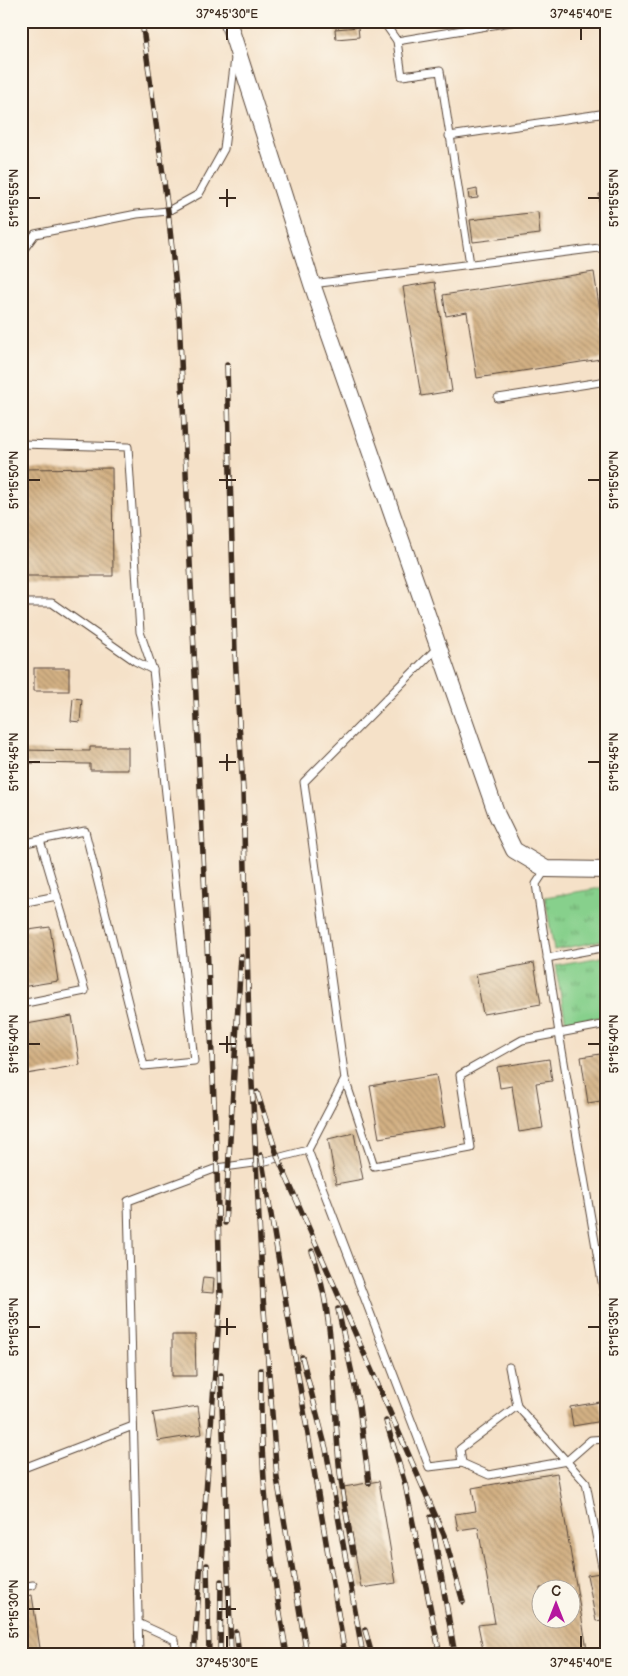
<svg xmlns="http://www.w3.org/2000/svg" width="628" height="1676" font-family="'Balsamiq Sans',sans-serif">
<defs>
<pattern id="grass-tufts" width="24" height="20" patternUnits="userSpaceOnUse" patternTransform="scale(1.25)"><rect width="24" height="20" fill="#87d08c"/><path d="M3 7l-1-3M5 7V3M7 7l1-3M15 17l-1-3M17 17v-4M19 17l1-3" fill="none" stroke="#70a972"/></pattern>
<pattern id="building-back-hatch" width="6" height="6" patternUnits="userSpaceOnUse" patternTransform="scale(1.25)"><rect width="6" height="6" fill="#d3b184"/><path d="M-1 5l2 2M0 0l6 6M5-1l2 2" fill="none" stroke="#ac906b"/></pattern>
</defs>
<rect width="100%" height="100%" fill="#fbf7ec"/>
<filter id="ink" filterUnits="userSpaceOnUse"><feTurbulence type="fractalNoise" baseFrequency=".02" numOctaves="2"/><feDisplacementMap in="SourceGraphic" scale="10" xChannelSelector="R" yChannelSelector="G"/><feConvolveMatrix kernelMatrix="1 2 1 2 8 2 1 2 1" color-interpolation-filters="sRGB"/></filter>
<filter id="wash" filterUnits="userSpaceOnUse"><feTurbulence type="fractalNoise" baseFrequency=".0096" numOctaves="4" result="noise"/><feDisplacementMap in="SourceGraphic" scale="20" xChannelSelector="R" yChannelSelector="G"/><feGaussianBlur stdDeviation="1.12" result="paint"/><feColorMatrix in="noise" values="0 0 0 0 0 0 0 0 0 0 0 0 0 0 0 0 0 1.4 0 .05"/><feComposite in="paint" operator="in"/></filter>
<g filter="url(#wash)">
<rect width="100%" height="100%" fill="#f5e1c8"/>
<g fill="url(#grass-tufts)" stroke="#617d55">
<path d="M607 887V940L554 950 545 897Z"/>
<path d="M607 956V1016L566 1023 555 965Z"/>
</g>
<g id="blocks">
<g fill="url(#building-back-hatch)" fill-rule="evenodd">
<path d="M358 27 359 37 336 39 335 29Z"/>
<path d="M477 189 478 198 469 199 468 191Z"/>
<path d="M607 193V223L603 224 599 194Z"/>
<path d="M538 212 540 234 473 242 470 220Z"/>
<path d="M594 272 607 358 477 378 467 312 446 316 443 295Z"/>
<path d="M435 282 452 391 421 396 403 287Z"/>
<path d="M112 468 113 576H21V469Z"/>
<rect x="34" y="668" width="35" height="23"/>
<path d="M73 698 82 699 80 722 71 721Z"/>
<path d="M90 747H128V770H90V764L21 763V750L90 751Z"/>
<path d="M50 927 58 981 21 987V931Z"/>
<path d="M534 963 541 1004 483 1014 476 974Z"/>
<path d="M72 1016 80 1065 21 1075V1025Z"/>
<path d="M607 1053V1100L588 1103 581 1057Z"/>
<path d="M549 1059 552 1081 536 1083 543 1128 519 1132 512 1086 500 1088 497 1067Z"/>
<path d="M436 1075 445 1127 379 1138 370 1086Z"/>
<path d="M354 1133 363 1179 336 1184 328 1139Z"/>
<path d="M203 1277 214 1278 213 1293 201 1292Z"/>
<path d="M172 1335H195L196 1376H172Z"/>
<path d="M600 1402 603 1421 573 1426 570 1407Z"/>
<path d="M198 1406 202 1434 158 1441 153 1413Z"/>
<path d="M557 1473 588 1655H484L478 1625 495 1623 478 1527 458 1530 455 1514 476 1511 472 1488ZM540 1588H570V1618H540Z"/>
<path d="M379 1481 396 1583 361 1588 344 1487Z"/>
<path d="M607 1572V1619L596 1621 587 1575Z"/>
<path d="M32 1595 41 1655H21V1597Z"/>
</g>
</g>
</g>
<g filter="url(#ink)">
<use href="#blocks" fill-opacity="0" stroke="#574538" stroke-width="1"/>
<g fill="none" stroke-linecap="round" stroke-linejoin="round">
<g stroke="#574538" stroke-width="9">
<g id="service">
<path d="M383 21 397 41 402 76 440 71 470 264"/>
<path d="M397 41 517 21"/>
<path d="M449 136 607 113"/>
<path d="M21 253 35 234 137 214 168 211 199 194 224 149 235 58"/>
<path d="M312 284 607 247"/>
<path d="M498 398 607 381"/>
<path d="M21 444 128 447 140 632 153 670 194 1061 144 1066 85 831 40 840"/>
<path d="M21 603H52L135 661 153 670"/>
<path d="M21 844 40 840 85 991 21 1004"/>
<path d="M546 869 536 884 559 1033 607 1311"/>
<path d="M21 903 57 896"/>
<path d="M547 958 607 947"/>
<path d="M345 1079 374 1166 471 1148 460 1075 522 1040 607 1024"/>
<path d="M308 1150 429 1467 462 1463 489 1475 567 1461 591 1440 607 1439"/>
<path d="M509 1367 517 1406 586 1483 602 1566H607"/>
<path d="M462 1463 460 1449 517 1406"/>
<path d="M21 1469 133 1426"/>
<path d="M21 1587 33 1585"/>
<path d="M138 1623 175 1640 177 1655"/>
<path d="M139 1655 128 1201 217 1168 262 1162 308 1150 345 1079 304 782 439 646"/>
</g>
</g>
<g stroke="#574538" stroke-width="18">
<path id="tertiary" d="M228 21 312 284 497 815 514 850 546 869 607 870"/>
</g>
<use href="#service" stroke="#fff" stroke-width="7"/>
<use href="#tertiary" stroke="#fff" stroke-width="16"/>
<g stroke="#3b2a1e" stroke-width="5.5">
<g id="rail">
<path d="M142 21 168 211 179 315 217 1168 220 1296"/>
<path d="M227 365 235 653 243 791 249 1025 263 1297 277 1478 307 1655"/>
<path d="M257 1092 278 1158 444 1535 463 1602"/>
<path d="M261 1155 345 1655"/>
<path d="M225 1223 241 956"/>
<path d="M312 1251C335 1314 333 1396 339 1463 342 1493 348 1523 353 1553"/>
<path d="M338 1309 359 1406 369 1483"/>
<path d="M302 1357 326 1449 363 1655"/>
<path d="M261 1370C259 1467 270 1559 287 1655"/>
<path d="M221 1375 231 1655"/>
<path d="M386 1421 405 1484 440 1655"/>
<path d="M431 1517 455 1655"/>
<path d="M207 1565 209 1655"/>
<path d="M365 1630 372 1655"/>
<path d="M236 1632 239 1655"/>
<path d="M194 1655 221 1291"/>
<path d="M220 1655 221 1581"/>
</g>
</g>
<use href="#rail" stroke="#fbf7ec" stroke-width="4" stroke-dasharray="11" stroke-linecap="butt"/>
</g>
</g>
<path fill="none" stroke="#3b2a1e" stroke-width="2" d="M227 28V40M581 28V40M227 189V207M28 198H40M219 198H236M588 198H600M227 471V489M28 480H40M219 480H236M588 480H600M227 754V771M28 762H40M219 762H236M588 762H600M227 1036V1053M28 1044H40M219 1044H236M588 1044H600M227 1318V1335M28 1327H40M219 1327H236M588 1327H600M227 1600V1618M28 1609H40M219 1609H236M227 1636V1648M581 1636V1648"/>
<rect width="628" height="1676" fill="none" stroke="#fbf7ec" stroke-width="55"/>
<g transform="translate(556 1604)"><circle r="24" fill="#fbf7ec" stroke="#aea59a"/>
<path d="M0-4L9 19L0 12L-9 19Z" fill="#b5179e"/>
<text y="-8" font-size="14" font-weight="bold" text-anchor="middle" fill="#3b2a1e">С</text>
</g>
<rect x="28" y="28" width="572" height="1620" fill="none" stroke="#3b2a1e" stroke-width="2"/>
<g font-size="12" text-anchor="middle" fill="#3b2a1e">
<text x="227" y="18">37°45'30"E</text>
<text x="581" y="18">37°45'40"E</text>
<text transform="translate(14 198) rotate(-90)" y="4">51°15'55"N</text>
<text transform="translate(614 198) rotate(-90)" y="4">51°15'55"N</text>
<text transform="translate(14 480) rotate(-90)" y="4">51°15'50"N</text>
<text transform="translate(614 480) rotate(-90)" y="4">51°15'50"N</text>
<text transform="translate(14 762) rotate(-90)" y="4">51°15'45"N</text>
<text transform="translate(614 762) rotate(-90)" y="4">51°15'45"N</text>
<text transform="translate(14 1044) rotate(-90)" y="4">51°15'40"N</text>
<text transform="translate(614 1044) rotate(-90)" y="4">51°15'40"N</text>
<text transform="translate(14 1327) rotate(-90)" y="4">51°15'35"N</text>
<text transform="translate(614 1327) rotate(-90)" y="4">51°15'35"N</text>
<text transform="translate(14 1609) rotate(-90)" y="4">51°15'30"N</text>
<text x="227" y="1667">37°45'30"E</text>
<text x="581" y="1667">37°45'40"E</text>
</g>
</svg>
